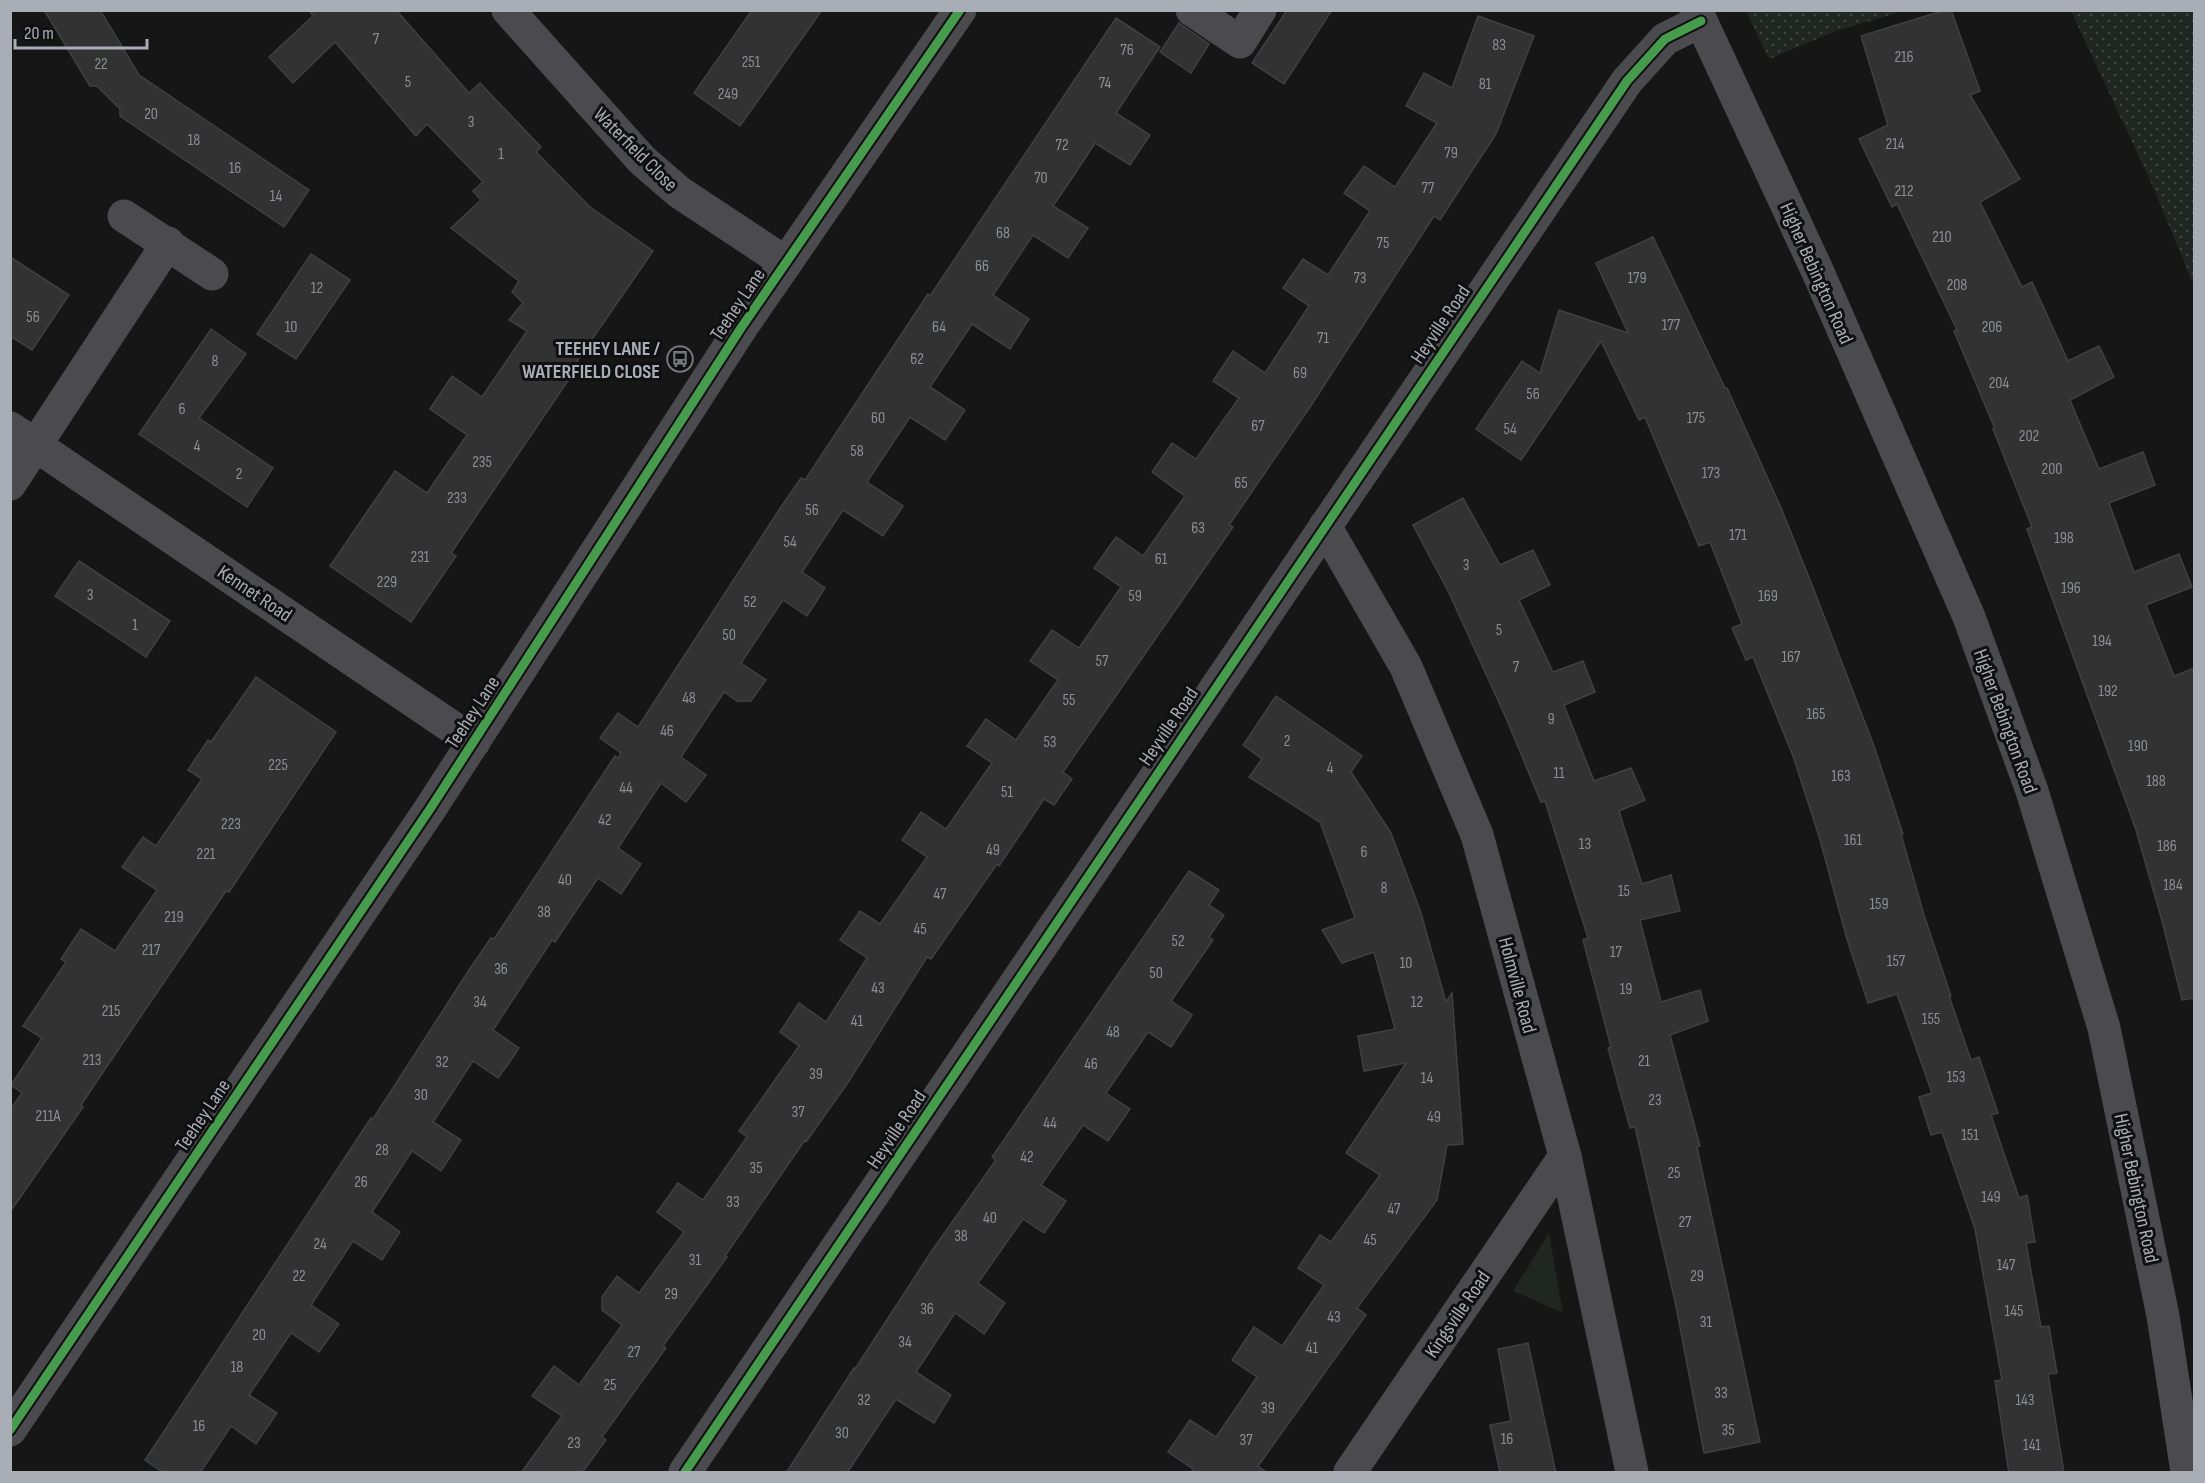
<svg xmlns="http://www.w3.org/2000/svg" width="2205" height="1483" font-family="'Sofia Sans Condensed',sans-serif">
<defs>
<pattern id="park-dots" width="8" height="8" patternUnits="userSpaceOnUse" patternTransform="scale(1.5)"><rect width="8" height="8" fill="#202621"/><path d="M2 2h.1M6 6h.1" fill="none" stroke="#3e433f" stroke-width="1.8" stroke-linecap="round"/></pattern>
</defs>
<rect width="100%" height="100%" fill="#161616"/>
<path fill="#202621" d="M1549 1233 1563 1313 1513 1291Z"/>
<g fill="url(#park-dots)">
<path d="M1746 11H1904L1836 31 1769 59Z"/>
<path d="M2071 11H2194V286L2153 187Z"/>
</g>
<g fill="#323233" stroke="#3f4042" stroke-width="1.5">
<path d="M44 10H100L139 75 309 190 284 227 120 116V109L97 86H90Z"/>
<path d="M309 10H396L469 93 480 83 541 147 536 152 590 207 653 251 577 361 580 363 451 553 456 556 411 622 330 566 395 471 427 493 467 435 430 409 452 376 482 397 527 331 509 320 523 303 512 292 519 281 451 228 481 200 473 191 483 182 427 124 416 136 335 42 293 83 269 57 313 16Z"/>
<path d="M752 10H822L740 126 694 93Z"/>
<path d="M1287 10H1332L1284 84 1252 63Z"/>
<path d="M1945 10H1951L1980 91 1970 95 2020 179 1980 202 2022 287 2032 282 2068 361 2099 346 2114 377 2070 400 2099 469 2143 452 2155 485 2109 503 2134 572 2179 554 2192 587 2146 605 2174 676 2194 668V998L2182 1000 2161 917 2136 830 2027 529 2032 527 1993 429H1995L1954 331 1957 330 1897 204 1892 207 1859 139 1888 125 1861 36Z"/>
<path d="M1478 16 1534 36 1496 134 1440 220 1434 216 1312 404 1229 525 1233 527 1063 772 1072 779 1054 805 1044 799 999 866 997 864 931 959 927 957 849 1081 806 1142 805 1140 725 1256 727 1257 663 1346 666 1348 602 1437 606 1440 582 1473H521L562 1416 532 1396 554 1366 579 1385 622 1325 602 1310V1297L617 1276 639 1293 684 1232 657 1212 678 1183 703 1200 747 1137 739 1131 799 1046 780 1032 799 1003 826 1022 867 958 840 940 860 911 880 924 927 857 902 840 921 812 946 829 992 763 967 746 986 719 1016 740 1058 680 1030 661 1052 630 1079 648 1121 587 1094 568 1116 537 1143 556 1185 496 1152 472 1172 443 1196 459 1239 398 1213 381 1233 351 1265 373 1309 306 1283 288 1303 259 1328 275 1370 211 1344 193 1364 166 1395 187 1437 123 1406 106 1424 73 1452 88Z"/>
<path d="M1116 18 1160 47 1116 113 1150 135 1130 165 1095 143 1074 175 1053 206 1088 228 1068 258 1033 235 993 295 1029 319 1010 349 972 324 930 387 965 410 945 440 910 417 867 482 903 506 883 536 843 510 802 572 825 588 807 616 783 600 741 663 766 680 751 701H737L724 692 681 757 706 775 686 802 661 783 618 848 641 864 621 894 598 878 555 942 552 940 493 1030 519 1048 509 1063 498 1078 473 1061 433 1122 461 1140 450 1157 441 1171 412 1151 372 1212 400 1232 382 1260 353 1241 311 1305 339 1324 319 1352 291 1333 249 1395 277 1413 256 1444 231 1426 200 1473H164L145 1460 371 1118 373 1119 469 970 491 938 494 939 615 756 618 758 621 753 600 738 618 713 638 727 779 510 801 478 805 480 928 294 930 296Z"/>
<path d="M1179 23 1209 44 1191 73 1160 52Z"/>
<path d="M1653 237 1725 388H1727L1782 510 1814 590 1874 746 1903 834H1901L1924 915 1951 996H1949L1971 1060 1979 1057 1998 1113 1991 1115 2019 1198 2027 1195 2035 1242 2026 1243 2041 1327 2049 1326 2057 1373 2048 1374 2064 1473H2009L1995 1381 2002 1380 1975 1229 1942 1132 1931 1135 1919 1097 1932 1093 1897 994 1868 1003 1847 939 1819 836 1793 756 1753 657 1746 660 1732 628 1742 624 1710 542 1699 546 1645 417 1639 420 1601 341 1521 460 1476 429 1522 361 1540 373 1559 310 1628 333 1596 263Z"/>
<path d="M311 254 350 280 296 359 257 334Z"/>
<path d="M10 257 69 295 32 350 10 336Z"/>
<path d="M211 329 246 354 199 418 273 468 247 507 139 434Z"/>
<path d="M1463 498 1500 565 1533 550 1550 585 1519 600 1553 672 1583 661 1595 692 1564 705 1594 781 1631 768 1645 800 1619 811 1642 884 1671 875 1680 911 1640 920 1661 1002 1700 990 1708 1021 1670 1035 1700 1146 1697 1147 1760 1442 1704 1453 1676 1306 1635 1127 1630 1128 1608 1048 1611 1047 1583 940 1588 938 1545 801 1541 802 1506 718 1449 593 1413 525Z"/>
<path d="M79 561 170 621 146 657 55 596Z"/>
<path d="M256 677 336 732 229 892 226 891 124 1041 81 1105 83 1107 10 1212V1110L22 1093 11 1085 42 1038 23 1026 66 962 61 959 81 929 115 951 157 890 122 867 143 837 156 846 202 779 188 770 208 740 211 742Z"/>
<path d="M1276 696 1362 756 1351 772 1391 833 1420 910 1446 1002 1452 993 1463 1144 1447 1145 1437 1200 1357 1308 1366 1315 1258 1466 1268 1473H1191L1193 1469 1168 1452 1190 1420 1216 1437 1236 1408 1257 1377 1232 1360 1254 1327 1282 1346 1324 1285 1298 1268 1320 1235 1331 1242 1380 1175 1346 1153 1406 1063 1364 1071 1358 1036 1395 1029 1374 952 1342 963 1322 930 1355 918 1320 822 1249 777 1262 759 1243 745Z"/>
<path d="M1189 871 1219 890 1209 905 1224 915 1209 937 1213 940 1171 1001 1192 1015 1171 1047 1148 1032 1106 1093 1130 1109 1108 1141 1083 1125 1041 1185 1066 1201 1044 1233 1023 1219 978 1283 1005 1303 984 1334 955 1313 916 1372 951 1395 934 1423 896 1399 847 1473H786L854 1368 855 1369 931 1252 996 1160 992 1157Z"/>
<path d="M1528 1343 1556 1473H1500L1490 1425 1511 1421 1498 1349Z"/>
</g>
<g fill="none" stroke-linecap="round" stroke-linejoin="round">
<g stroke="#4b4b4f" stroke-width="33">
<path d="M508 10 642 160 679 192 786 263"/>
<path d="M1192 10 1240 42 1260 10"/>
<path d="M1696 10 1817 270 1969 617 2032 791 2104 1028 2163 1316 2187 1472"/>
<path d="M124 216 212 274"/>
<path d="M10 428 474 742"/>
<path d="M10 484 168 243"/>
<path d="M1325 526 1406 667 1477 835 1565 1156 1632 1472"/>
<path d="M10 1430 430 809 741 328 960 10"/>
<path d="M685 1472 1627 81 1665 39 1701 21"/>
<path d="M1350 1472 1565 1156"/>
</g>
<g stroke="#101012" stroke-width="13">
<g id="cycleway">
<path d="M10 1430 430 809 741 328 960 10"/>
<path d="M685 1472 1627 81 1665 39 1701 21"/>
</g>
</g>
<use href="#cycleway" stroke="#469c4c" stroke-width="9"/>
</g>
<defs>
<g id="bus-ring" transform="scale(1.35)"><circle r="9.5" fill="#101012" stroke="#76787d" stroke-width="1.5"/><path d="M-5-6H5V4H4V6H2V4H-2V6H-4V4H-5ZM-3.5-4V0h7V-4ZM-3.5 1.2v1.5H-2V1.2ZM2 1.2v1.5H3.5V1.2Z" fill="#76787d"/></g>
</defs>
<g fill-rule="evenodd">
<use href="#bus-ring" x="680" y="359"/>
</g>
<g text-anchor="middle" stroke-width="6" stroke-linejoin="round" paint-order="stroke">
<g font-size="16" fill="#8b8e94">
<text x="376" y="44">7</text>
<text x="1499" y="50">83</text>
<text x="1127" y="55">76</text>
<text x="1904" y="62">216</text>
<text x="751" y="67">251</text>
<text x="101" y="69">22</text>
<text x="408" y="87">5</text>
<text x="1105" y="88">74</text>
<text x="1485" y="89">81</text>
<text x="728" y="99">249</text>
<text x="151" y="119">20</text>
<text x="471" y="127">3</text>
<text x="194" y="145">18</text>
<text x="1895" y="149">214</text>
<text x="1062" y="150">72</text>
<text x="1451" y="158">79</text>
<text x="501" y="159">1</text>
<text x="235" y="173">16</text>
<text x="1041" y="183">70</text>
<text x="1428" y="193">77</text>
<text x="1904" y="196">212</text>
<text x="276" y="201">14</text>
<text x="1003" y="238">68</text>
<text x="1942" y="242">210</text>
<text x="1383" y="248">75</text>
<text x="982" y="271">66</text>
<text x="1360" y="283">73</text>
<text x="1637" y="283">179</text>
<text x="1957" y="290">208</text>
<text x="317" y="293">12</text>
<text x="33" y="322">56</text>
<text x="1671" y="330">177</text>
<text x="291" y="332">10</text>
<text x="939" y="332">64</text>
<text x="1992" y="332">206</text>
<text x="1323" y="343">71</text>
<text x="917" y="364">62</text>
<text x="215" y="366">8</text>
<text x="1300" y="378">69</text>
<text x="1999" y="388">204</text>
<text x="1533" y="399">56</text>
<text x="182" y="414">6</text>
<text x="878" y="423">60</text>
<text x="1696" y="423">175</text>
<text x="1258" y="431">67</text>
<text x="1510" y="434">54</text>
<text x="2029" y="441">202</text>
<text x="197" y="451">4</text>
<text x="857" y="456">58</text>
<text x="482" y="467">235</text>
<text x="2052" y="474">200</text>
<text x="1711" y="478">173</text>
<text x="239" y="479">2</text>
<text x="1241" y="488">65</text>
<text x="457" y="503">233</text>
<text x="812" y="515">56</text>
<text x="1198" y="533">63</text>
<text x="1738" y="540">171</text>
<text x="2064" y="543">198</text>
<text x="790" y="547">54</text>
<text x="420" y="562">231</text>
<text x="1161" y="564">61</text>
<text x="1466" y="570">3</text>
<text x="387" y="587">229</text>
<text x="2071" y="593">196</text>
<text x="90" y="600">3</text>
<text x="1135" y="601">59</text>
<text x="1768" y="601">169</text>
<text x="750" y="607">52</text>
<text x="135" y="630">1</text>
<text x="1499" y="635">5</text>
<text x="729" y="640">50</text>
<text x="2102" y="646">194</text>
<text x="1791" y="662">167</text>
<text x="1102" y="666">57</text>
<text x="1516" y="672">7</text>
<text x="2108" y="696">192</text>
<text x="689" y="703">48</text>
<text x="1069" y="705">55</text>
<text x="1816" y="719">165</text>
<text x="1551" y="724">9</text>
<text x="667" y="736">46</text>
<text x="1287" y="746">2</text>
<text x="1050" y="747">53</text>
<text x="2138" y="751">190</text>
<text x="278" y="770">225</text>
<text x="1330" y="773">4</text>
<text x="1559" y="778">11</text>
<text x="1841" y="781">163</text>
<text x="2156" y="786">188</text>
<text x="626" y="793">44</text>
<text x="1007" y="797">51</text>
<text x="605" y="825">42</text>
<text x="231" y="829">223</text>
<text x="1853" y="845">161</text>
<text x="1585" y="849">13</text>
<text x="2167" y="851">186</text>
<text x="993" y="855">49</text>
<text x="1364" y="857">6</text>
<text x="206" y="859">221</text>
<text x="565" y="885">40</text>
<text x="2173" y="890">184</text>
<text x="1384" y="893">8</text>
<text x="1624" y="896">15</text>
<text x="940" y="899">47</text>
<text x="1879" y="909">159</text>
<text x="544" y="917">38</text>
<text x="174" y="922">219</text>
<text x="920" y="934">45</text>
<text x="1178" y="946">52</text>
<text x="151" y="955">217</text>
<text x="1616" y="957">17</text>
<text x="1896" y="966">157</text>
<text x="1406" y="968">10</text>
<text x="501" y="974">36</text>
<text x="1156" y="978">50</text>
<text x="878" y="993">43</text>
<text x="1626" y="994">19</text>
<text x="480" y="1007">34</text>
<text x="1417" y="1007">12</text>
<text x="111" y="1016">215</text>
<text x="1931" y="1024">155</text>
<text x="857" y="1026">41</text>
<text x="1113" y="1037">48</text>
<text x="92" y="1065">213</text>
<text x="1644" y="1066">21</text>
<text x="442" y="1067">32</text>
<text x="1091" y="1069">46</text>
<text x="816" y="1079">39</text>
<text x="1956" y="1082">153</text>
<text x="1427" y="1083">14</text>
<text x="421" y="1100">30</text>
<text x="1655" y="1105">23</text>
<text x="798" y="1117">37</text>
<text x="48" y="1121">211A</text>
<text x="1434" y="1122">49</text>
<text x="1050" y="1128">44</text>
<text x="1970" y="1140">151</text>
<text x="382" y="1155">28</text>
<text x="1027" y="1162">42</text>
<text x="756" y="1173">35</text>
<text x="1674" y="1178">25</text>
<text x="361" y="1187">26</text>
<text x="1991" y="1202">149</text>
<text x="733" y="1207">33</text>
<text x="1394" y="1214">47</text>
<text x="990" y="1223">40</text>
<text x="1685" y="1227">27</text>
<text x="961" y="1241">38</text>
<text x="1370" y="1245">45</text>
<text x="320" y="1249">24</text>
<text x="695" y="1265">31</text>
<text x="2006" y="1270">147</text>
<text x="299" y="1281">22</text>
<text x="1697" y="1281">29</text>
<text x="671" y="1299">29</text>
<text x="927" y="1314">36</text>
<text x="2014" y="1316">145</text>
<text x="1334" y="1322">43</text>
<text x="1706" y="1327">31</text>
<text x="259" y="1340">20</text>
<text x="905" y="1347">34</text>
<text x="1312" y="1353">41</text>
<text x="634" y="1357">27</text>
<text x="237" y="1372">18</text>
<text x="610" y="1390">25</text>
<text x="1721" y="1398">33</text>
<text x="864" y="1405">32</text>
<text x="2025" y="1405">143</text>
<text x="1268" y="1413">39</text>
<text x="199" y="1431">16</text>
<text x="1728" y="1435">35</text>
<text x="842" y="1438">30</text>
<text x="1507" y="1444">16</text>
<text x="1246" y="1445">37</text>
<text x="574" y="1448">23</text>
<text x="2032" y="1450">141</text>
</g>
<g font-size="20" fill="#a9adb5" stroke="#101012">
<text transform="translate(636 149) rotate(45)" y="7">Waterfield Close</text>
<text transform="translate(1817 273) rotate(66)" y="7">Higher Bebington Road</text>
<text transform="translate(737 304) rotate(-56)" y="7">Teehey Lane</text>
<text transform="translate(1440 324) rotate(-56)" y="7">Heyville Road</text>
<text transform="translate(255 593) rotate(34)" y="7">Kennet Road</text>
<text transform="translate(472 712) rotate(-57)" y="7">Teehey Lane</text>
<text transform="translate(2006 721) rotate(70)" y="7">Higher Bebington Road</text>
<text transform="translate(1168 726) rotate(-56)" y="7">Heyville Road</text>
<text transform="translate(1518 985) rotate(75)" y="7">Holmville Road</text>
<text transform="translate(202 1115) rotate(-56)" y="7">Teehey Lane</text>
<text transform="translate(896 1129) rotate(-56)" y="7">Heyville Road</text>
<text transform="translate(2137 1188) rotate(78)" y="7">Higher Bebington Road</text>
<text transform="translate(1457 1314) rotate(-56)" y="7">Kingsville Road</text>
</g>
<g font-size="20" font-weight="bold" fill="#a9adb5" stroke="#101012" text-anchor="end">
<text x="660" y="355">TEEHEY LANE /<tspan x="660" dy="23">WATERFIELD CLOSE</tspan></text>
</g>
</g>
<rect width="2205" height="1483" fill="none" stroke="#a9adb5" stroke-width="24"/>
<path d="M15 39v9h132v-9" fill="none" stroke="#a9adb5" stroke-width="3"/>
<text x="24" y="39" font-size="18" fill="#a9adb5" stroke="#101012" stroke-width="4.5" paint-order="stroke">20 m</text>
</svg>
